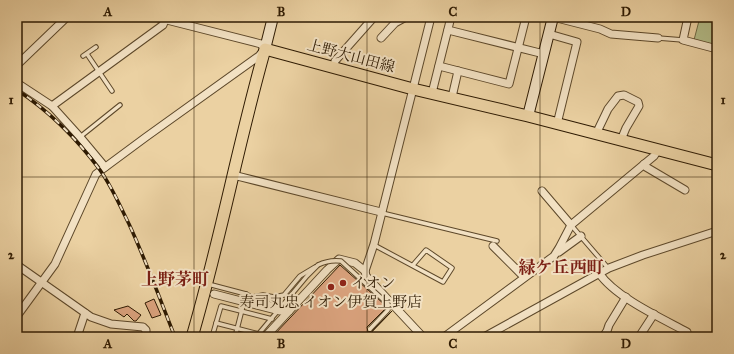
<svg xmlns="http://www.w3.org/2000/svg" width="734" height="354" font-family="'IM FELL Great Primer','Noto Serif JP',serif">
<rect width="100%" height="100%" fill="#ebd1a2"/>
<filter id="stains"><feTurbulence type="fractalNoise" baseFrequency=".005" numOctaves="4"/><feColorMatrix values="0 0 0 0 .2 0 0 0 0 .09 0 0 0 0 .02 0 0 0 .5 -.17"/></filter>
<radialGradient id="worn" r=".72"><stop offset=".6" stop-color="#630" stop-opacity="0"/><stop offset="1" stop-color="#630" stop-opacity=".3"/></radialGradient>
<path fill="#b3bc88" stroke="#706b45" d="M700 17H717V46L694 40Z"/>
<g fill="#dca47f" stroke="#2e1a02">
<path d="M340 265 385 305V309L367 327 368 332 372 331 392 311 367 337H272Z"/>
<path d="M154 299 161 315 152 318 145 303Z"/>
<path d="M128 306 141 315 136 321H134L127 314 124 317 114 310Z"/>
</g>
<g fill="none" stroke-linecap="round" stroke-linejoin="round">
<g stroke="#5d482a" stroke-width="5.5">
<g id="lane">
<path d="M658 38 683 40"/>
<path d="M87 54 112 91"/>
<path d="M83 56 96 47"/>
<path d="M80 137 120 105"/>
<path d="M382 213 497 241"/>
<path d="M571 225 608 268"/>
<path d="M374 245 443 282 452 268 426 250 413 265"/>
<path d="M208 284 246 294 258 301 282 307"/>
<path d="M253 297 263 295 274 297 284 295 300 276 315 267"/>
<path d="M216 323 259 334"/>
<path d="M212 337 221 306 272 319"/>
<path d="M235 337 246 294"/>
<path d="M256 337 307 276 318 265"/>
</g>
</g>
<g stroke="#5d482a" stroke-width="9">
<g id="street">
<path d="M553 17 600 29 611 34 658 38"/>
<path d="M688 17 683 40 717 49"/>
<path d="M448 30 544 54"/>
<path d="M549 34 577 42 557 124"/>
<path d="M381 38 395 23 406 17"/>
<path d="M17 65 67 17"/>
<path d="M439 66 509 84 526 17"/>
<path d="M334 67 335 61 374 17"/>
<path d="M17 83 52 106 80 137 105 167"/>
<path d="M432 93 451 17"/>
<path d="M452 97 458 71"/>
<path d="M52 106 163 25 166 17"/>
<path d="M596 134 608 109 618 96 624 95 638 102 639 106 626 128 621 140"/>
<path d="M644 164 646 167 685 190"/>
<path d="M233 175 381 212"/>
<path d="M542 191 571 225"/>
<path d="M493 246 524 277"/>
<path d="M559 252 581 236"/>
<path d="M17 265 91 317 111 324 143 327 146 330V337"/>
<path d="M599 273C615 297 661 318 687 332L684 337"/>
<path d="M214 294 280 311H289"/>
<path d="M17 316 55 264 96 174 146 137 259 56 265 49 261 44 155 17"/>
<path d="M77 337 85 313"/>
<path d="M265 337 327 270 339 259 355 263 365 271"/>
<path d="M423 337 366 276 365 271 374 244 431 17"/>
<path d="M444 337 554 256 559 248 571 225 654 156 658 150"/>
<path d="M484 337 609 268 643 255 717 231"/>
<path d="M603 337 607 331 609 325 626 297"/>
<path d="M639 337 654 314"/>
</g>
</g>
<g stroke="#2e1a02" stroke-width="12">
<g id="secondary">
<path d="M265 49 273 17"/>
<path d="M528 116 553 17"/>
</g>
</g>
<g stroke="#2e1a02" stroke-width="13">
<path id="primary" d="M192 337C220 242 238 144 265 49L413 89 528 116 717 165"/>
</g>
<use href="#lane" stroke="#f2e1c3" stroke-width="3.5"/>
<use href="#street" stroke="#f2e1c3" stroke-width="7"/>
<use href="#secondary" stroke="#f2e1c3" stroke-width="10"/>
<use href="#primary" stroke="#ebd1a2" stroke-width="11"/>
<g stroke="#2e1a02" stroke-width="3.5">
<path id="rail" d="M17 90C49 111 77 139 100 170 112 187 120 206 129 224 146 261 160 299 175 337"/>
</g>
<use href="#rail" stroke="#f2e1c3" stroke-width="2" stroke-dasharray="6" stroke-linecap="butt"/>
<g stroke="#5d482a" stroke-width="5.5" stroke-linecap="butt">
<path id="lane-bridge" d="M318 265C326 261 333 260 341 261L388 304V310L370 329"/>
</g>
<use href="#lane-bridge" stroke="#f2e1c3" stroke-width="3.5"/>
</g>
<path fill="none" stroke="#2e1a02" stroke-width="1" stroke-opacity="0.55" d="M194 17V337M367 17V337M540 17V337M17 177H717"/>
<g fill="#8f2418" stroke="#f2e1c3" stroke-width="1.5">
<circle cx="343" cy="283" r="4"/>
<circle cx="331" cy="287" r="4"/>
</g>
<g text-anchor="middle" stroke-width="4" stroke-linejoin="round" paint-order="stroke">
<g font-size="15" fill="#2e1a02" stroke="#f2e1c3">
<text transform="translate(351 56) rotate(15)" y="5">上野大山田線</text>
</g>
<g font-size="15" fill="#2e1a02" stroke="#f2e1c3" text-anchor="start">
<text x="351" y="288">イオン</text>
<text x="331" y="307" text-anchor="middle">寿司丸忠 イオン伊賀上野店</text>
</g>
<g font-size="17" font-weight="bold" fill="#7a1f14" stroke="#f2e1c3">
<text x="561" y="273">緑ケ丘西町</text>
<text x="175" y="285">上野茅町</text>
</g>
</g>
<rect width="734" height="354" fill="none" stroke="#ebd1a2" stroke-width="44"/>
<rect x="22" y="22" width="690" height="310" fill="none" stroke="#2e1a02" stroke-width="1.5"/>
<g font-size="13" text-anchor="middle" font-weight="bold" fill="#2e1a02">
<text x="108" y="16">A</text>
<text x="281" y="16">B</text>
<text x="453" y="16">C</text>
<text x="626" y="16">D</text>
<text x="11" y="104">1</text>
<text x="723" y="104">1</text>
<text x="11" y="259">2</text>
<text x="723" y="259">2</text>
<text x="108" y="348">A</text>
<text x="281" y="348">B</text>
<text x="453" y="348">C</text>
<text x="626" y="348">D</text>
</g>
<rect width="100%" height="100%" filter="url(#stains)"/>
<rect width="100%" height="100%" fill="url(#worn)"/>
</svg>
